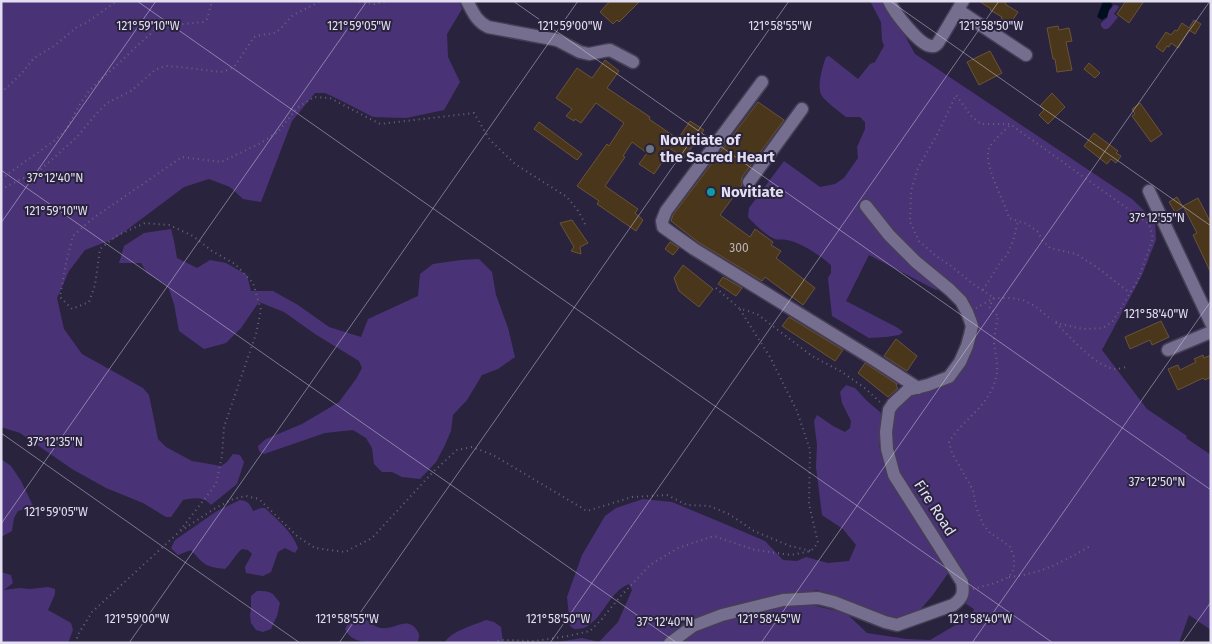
<svg xmlns="http://www.w3.org/2000/svg" width="1212" height="644" font-family="'Fira Sans',sans-serif">
<rect width="100%" height="100%" fill="#2a233e"/>
<g fill="#493376">
<path d="M1 1H459L462 9 447 34 448 57 460 82 444 110 406 118 373 117 338 99 325 93H315L292 121 261 202 243 199 230 187 209 179 184 187 116 238 85 250 69 271 57 298 64 329 82 354 143 388 149 395 158 439 166 447 192 461 221 466 227 462 233 454 240 455 244 462 237 484 211 505C203 496 194 498 183 500L171 517H166L143 503 106 488 72 469 20 433 1 427Z"/>
<path d="M870 1H886L915 54 1132 199 1155 221 1156 240 1142 275 1102 350 1147 409 1187 436 1186 438 1211 455V630L1189 615 1179 643H552L582 638 599 642 618 622 632 590 629 584C609 592 604 617 586 627 582 629 577 629 574 629L570 626 567 597 582 555 605 516 616 508 643 499 672 502 720 522 765 541 783 560 797 561 806 557 828 563 849 561 856 545 843 529 822 515 816 467 817 445 814 421 817 415 833 426 845 432 850 428 851 421 842 403 840 392 846 385 855 388 867 401 880 412 884 420 879 430V447L889 476 949 572 932 596 920 610 904 618 891 619 854 604 837 596 817 590 803 593 812 605 846 613 867 633 907 639 930 640 971 616 974 609 960 600 963 592 887 449 893 404 949 377 972 326 945 286 936 290 869 255 846 301 898 328 903 332 899 335 886 337 869 338 832 316 828 278 831 273V265C821 256 800 242 787 240 783 239 778 240 775 239 768 237 753 223 748 217L749 208 784 161 820 187 835 184 844 178 858 158 857 147 865 129V122L860 117H846C840 112 826 102 822 96 816 88 823 65 826 57L829 56 858 79 870 64 875 62 884 46 882 40 881 22Z"/>
<path d="M1114 5H1116L1119 7 1114 14 1118 17 1110 27 1107 29H1104L1101 26V23L1107 18 1109 11Z"/>
<path d="M171 229 174 241 177 258 197 268 210 260 226 263 247 275 251 291H273L298 305 329 327 361 337 368 319 418 296 420 274 433 264 461 260 479 259 492 272 496 295 508 328 515 357 498 369 482 375 467 400 453 415 451 431 444 447 436 462 420 479 402 477 392 472H382L374 464 372 448 366 438 353 430 325 433 264 454 259 451 258 446 266 439 302 424 339 402 356 379 362 368 359 361 315 334 284 312 259 302 241 328 226 343 204 349 179 331 174 304 168 286 147 273 141 263H119L124 246 144 233Z"/>
<path d="M1 459 11 466 21 481 33 506 18 511 14 518 12 531 3 536H1Z"/>
<path d="M240 500C248 501 250 504 253 511L261 508H265C278 521 292 531 298 548L295 553 285 548 278 552 271 572 263 576 246 573 245 567 252 554 248 550 242 549C235 554 232 563 225 569 206 567 204 565 191 550L178 555 171 548 175 540 217 511Z"/>
<path d="M1 572 11 575 13 583 4 590 19 588 30 589 48 587 55 589V594L48 610 71 623 73 630 68 643H1Z"/>
<path d="M257 591C271 591 272 592 280 603L277 616 271 629 263 632 256 630 251 623 250 615 251 609V596Z"/>
<path d="M355 617C356 617 363 618 363 618 370 621 374 627 381 628 394 631 408 614 418 632 420 636 419 639 417 643H386C381 641 379 642 373 642 362 643 350 640 345 629L348 623Z"/>
<path d="M486 620 494 622 501 627 503 643H444C453 630 472 626 486 620Z"/>
</g>
<path fill="#000f20" d="M1103 1H1111L1112 6 1109 10 1107 17 1102 20 1097 17Z"/>
<g fill="#49361b" stroke="#685438">
<path d="M610 1H640L619 22 617 20 613 24 600 12Z"/>
<path d="M979 1H1007L1005 4 1018 12 1010 24 1001 18 1002 17 990 10 991 9Z"/>
<path d="M1126 1H1144L1129 23 1117 14Z"/>
<path d="M1194 20 1201 24 1195 34 1189 30 1178 48 1171 43 1169 47 1167 46 1163 52 1156 47 1166 32 1171 35 1175 30 1177 31 1182 23 1189 28Z"/>
<path d="M1058 26 1059 30 1069 28 1072 41 1066 42 1072 70 1057 72 1055 59H1053L1047 28Z"/>
<path d="M990 51 1002 73 979 85 967 62Z"/>
<path d="M605 60 619 71 607 88 650 117 649 119 678 139 690 121 704 130 684 158 671 149 654 174 639 164 647 153 632 142 623 156 625 157 605 186 638 209 635 213 643 220 636 231 597 204 599 201 577 186 607 144 609 146 624 123 596 103 581 123 575 119 574 121 566 116 572 109 556 98 577 68 592 78Z"/>
<path d="M1089 63 1100 73 1095 78 1084 69Z"/>
<path d="M1052 93 1065 107 1048 124 1039 115 1044 110 1040 106Z"/>
<path d="M758 102 784 120 742 177 741 182 742 185 720 215 750 237 755 229 773 242 771 245 781 251 776 258 815 288 803 305 765 277 762 281 698 242 671 221 673 215Z"/>
<path d="M1140 103 1162 134 1151 142 1132 116 1135 114 1132 109Z"/>
<path d="M539 122 582 154 577 160 534 129Z"/>
<path d="M1094 133 1118 151 1116 153 1121 156 1116 163 1111 159 1107 164 1084 146Z"/>
<path d="M1177 197 1183 207 1175 212 1169 202Z"/>
<path d="M1198 198 1211 223V273L1193 235 1197 233 1183 206Z"/>
<path d="M572 220 588 243 580 247 581 254 571 251 574 247 560 223Z"/>
<path d="M670 242 679 248 673 255 665 249Z"/>
<path d="M683 265 713 289 699 307 679 291 674 278Z"/>
<path d="M723 277 742 288 736 296 718 284Z"/>
<path d="M789 317 843 350 835 361 782 326Z"/>
<path d="M1161 321 1169 337 1152 345 1150 340 1130 349 1125 337Z"/>
<path d="M896 339 917 356 907 371 884 356Z"/>
<path d="M1203 355 1204 358 1211 355V377L1205 380 1203 378 1178 390 1168 369 1178 365 1180 370 1196 362 1194 359Z"/>
<path d="M865 363 897 384 896 386 898 388 888 397 858 373Z"/>
</g>
<g fill="none" stroke-linecap="round" stroke-linejoin="round">
<g stroke="#453e55" stroke-width="15">
<g id="minor">
<path d="M467 1C473 12 476 21 488 27L557 40 580 52 589 54 604 51 610 50 633 62"/>
<path d="M889 1C894 12 919 45 931 46 935 47 936 45 938 43L963 1"/>
<path d="M958 10 1026 55"/>
<path d="M762 82 666 211 662 221 663 227 694 249 873 359 918 388"/>
<path d="M749 182 802 109"/>
<path d="M1149 191 1211 323"/>
<path d="M1168 350 1211 332"/>
<path d="M670 643 693 626 722 615 783 600 818 598 834 602 885 622 897 625 953 605C963 598 964 593 962 582L894 475 887 449 886 432 889 410 893 404 908 390 928 385 949 377 960 362 967 346 970 335 972 326 970 320 967 312 961 301 950 290 916 262 889 235 866 206"/>
</g>
</g>
<g stroke="#69637b" stroke-width="2" stroke-dasharray="1 4" stroke-linecap="butt">
<path d="M354 1 374 4 390 1"/>
<path d="M1 93 22 73 34 58 54 46 77 27 86 23 117 1"/>
<path d="M1009 126C1004 131 994 140 990 146 981 163 1005 201 1009 218L1027 224 1038 232 1042 240 1050 248 1076 254 1098 268 1130 293"/>
<path d="M1 179 54 141 66 130 80 104 89 91 101 79 115 67 138 45 156 29 175 25 203 22 207 19 212 1"/>
<path d="M1 190 9 185 39 171 77 137 97 113 107 103 131 91 155 70 165 66 180 67 221 72 228 70 234 67 254 37 261 35 275 33 280 29 293 15 321 1"/>
<path d="M585 224 579 212 567 197 515 164 490 140 474 113 380 124 330 98 314 97 297 108 278 132 259 144 221 162 182 157 92 219 73 236 66 263 60 297 72 309 89 302 95 285 100 249 116 236 145 223 169 225 193 236 212 251 235 264 253 283 261 310 256 334 224 427 222 456 216 484 179 532 214 509 233 499 246 496 259 499 297 536 315 548 345 552 372 538 433 472 457 450 472 447 493 455 587 511 632 497 667 495 687 505 709 506 729 514 754 531 790 546 811 551"/>
<path d="M716 288 739 308 757 314 812 356 842 372 866 389 880 402"/>
<path d="M983 290 1001 261 1007 255 1013 241 1018 221"/>
<path d="M976 308 994 298H1011L1023 300 1035 306 1052 320"/>
<path d="M1056 323C1069 336 1096 367 1115 369 1118 369 1123 368 1126 367"/>
<path d="M1009 577C1042 574 1064 561 1092 545"/>
<path d="M973 589 995 583 1009 577 1014 569V557L1010 547 1001 540 990 533 983 524 976 507 973 490 952 453 949 442C963 419 990 406 996 377 999 366 995 354 994 343 994 334 997 324 998 316L989 307 994 298 973 284 951 266 936 256 919 241 910 222 911 191 918 168 938 133 956 95 972 117 981 124H1010L1149 224 1153 238 1147 255 1138 280 1113 321 1103 328 1083 329 1060 324 1053 320"/>
<path d="M75 643 79 633 92 612 178 533"/>
<path d="M493 643 501 640 535 641 568 636 590 631 601 620 619 598 650 565 678 548 714 536 755 550 791 555 811 551 818 543 809 504 810 450 797 411 770 357 739 308"/>
</g>
<use href="#minor" stroke="#756e8e" stroke-width="12"/>
</g>
<path fill="none" stroke="#e3dff1" stroke-width="1" stroke-opacity="0.45" d="M137 1 1053 643M513 1 1211 490M890 1 1211 226M1 170 677 643M1 223 156 1M1 433 300 643M1 524 367 1M129 643 578 1M339 643 789 1M550 643 999 1M761 643 1210 1M972 643 1211 301M1182 643 1211 602"/>
<circle fill="#6b7280" stroke="#2a233e" stroke-width="2" cx="650" cy="149" r="5"/>
<circle fill="#0f9aa8" stroke="#2a233e" stroke-width="2" cx="711" cy="192" r="5"/>
<g text-anchor="middle" stroke-width="4" stroke-linejoin="round" paint-order="stroke">
<g font-size="12" fill="#bcb5bc">
<text x="739" y="252">300</text>
</g>
<g font-size="15" font-weight="bold" fill="#e3dff1" stroke="#2a233e" text-anchor="start">
<text x="660" y="145">Novitiate of<tspan x="660" dy="17">the Sacred Heart</tspan></text>
<text x="721" y="197">Novitiate</text>
</g>
<g font-size="15" fill="#e3dff1" stroke="#2a233e">
<text transform="translate(935 508) rotate(57)" y="5">Fire Road</text>
</g>
</g>
<g font-size="12" text-anchor="middle" fill="#e3dff1" stroke="#2a233e" stroke-width="4" stroke-linejoin="round" paint-order="stroke">
<text x="148" y="30">121°59'10"W</text>
<text x="359" y="30">121°59'05"W</text>
<text x="570" y="30">121°59'00"W</text>
<text x="780" y="30">121°58'55"W</text>
<text x="991" y="30">121°58'50"W</text>
<text x="55" y="182">37°12'40"N</text>
<text x="56" y="215">121°59'10"W</text>
<text x="1157" y="222">37°12'55"N</text>
<text x="1156" y="318">121°58'40"W</text>
<text x="55" y="446">37°12'35"N</text>
<text x="1157" y="486">37°12'50"N</text>
<text x="56" y="516">121°59'05"W</text>
<text x="137" y="623">121°59'00"W</text>
<text x="347" y="623">121°58'55"W</text>
<text x="558" y="623">121°58'50"W</text>
<text x="769" y="623">121°58'45"W</text>
<text x="980" y="623">121°58'40"W</text>
<text x="665" y="626">37°12'40"N</text>
</g>
<rect width="1212" height="644" fill="none" stroke="#e3dff1" stroke-width="5"/>
</svg>
